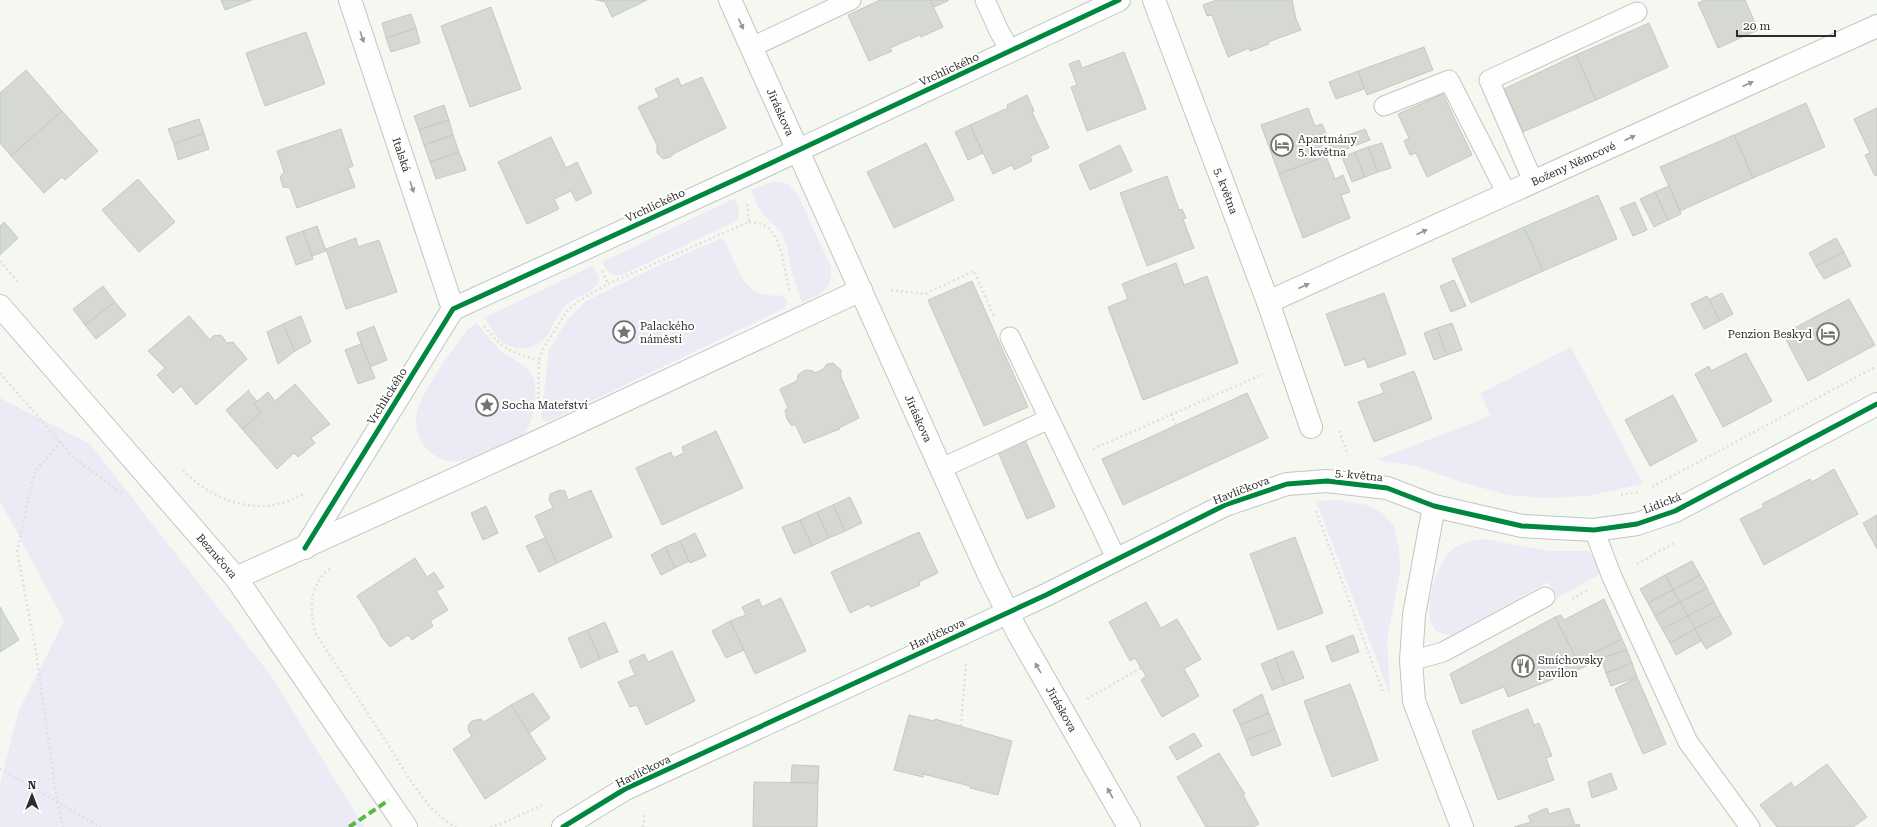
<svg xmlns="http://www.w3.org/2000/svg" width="1877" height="827" font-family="'Roboto Serif',serif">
<rect width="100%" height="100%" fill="#f4f8f0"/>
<g fill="#ebebf6">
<path d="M774 181 788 184 798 195 831 267C834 290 820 294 802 303L791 270 787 247 782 233 764 215 757 205 751 190Z"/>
<path d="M735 198 739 209 738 219 730 224 622 275C610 276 607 271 602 262Z"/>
<path d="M722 238C728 243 729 250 732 257 742 281 752 299 780 295L787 300 785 308 548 422 543 420 541 416 549 350 567 320 586 301 651 269Z"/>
<path d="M592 266 598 275 599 282C591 295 575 296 564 307 556 315 553 329 545 338 535 349 518 352 505 344 496 339 490 327 484 318Z"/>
<path d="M477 323C484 332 491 341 499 349 509 359 531 365 534 380 538 395 534 420 525 433 520 438 507 442 501 445 488 451 475 459 461 461 436 465 413 442 416 417 419 393 453 349 468 329Z"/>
<path d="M1571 347 1643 484 1588 496 1547 498 1508 495 1461 482 1416 466 1376 460 1490 416 1481 393Z"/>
<path d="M0 398 90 444 272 677 364 827H0V784L19 710 64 621 0 501Z"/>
<path d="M1339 500 1367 505 1382 513 1394 526 1399 546 1400 573 1387 640 1390 695 1316 501Z"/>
<path d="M1484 539 1549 551H1588L1592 554 1604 572 1557 598 1548 582 1452 635 1438 633C1436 629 1431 625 1430 620 1426 600 1437 563 1452 550 1461 542 1472 541 1484 539Z"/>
</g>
<g fill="#d5d9d2" stroke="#c6c9c3">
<path d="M221 0H252L225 10Z"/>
<path d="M597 0H596H647L612 17 605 2Z"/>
<path d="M880 0H930L943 27 921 37 920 35 890 48 892 51 869 61 848 15Z"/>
<path d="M930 0H948V1L934 7Z"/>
<path d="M1217 0H1292L1296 19 1301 30 1268 42 1269 44 1250 51 1249 48 1228 57 1212 15 1207 16 1203 5Z"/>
<path d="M1705 0H1745L1758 30 1718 48 1698 3Z"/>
<path d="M491 7 521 89 470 107 441 26Z"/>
<path d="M411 14 416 28 386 38 382 23Z"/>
<path d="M1649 23 1668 67 1596 100 1576 55Z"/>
<path d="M416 28 420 43 391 52 386 38Z"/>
<path d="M306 32 325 84 265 106 246 53Z"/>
<path d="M1424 47 1433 70 1367 95 1358 71Z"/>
<path d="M1124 52 1146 109 1087 131 1071 87 1077 85 1069 64 1079 60 1082 68Z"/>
<path d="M1576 55 1596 100 1523 132 1504 89Z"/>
<path d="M26 70 62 111 11 156 0 143V93Z"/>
<path d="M1358 71 1364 89 1336 99 1329 82Z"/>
<path d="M702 77 726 128 675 153 670 157 663 159 657 153V145L638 107 659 97 655 89 678 78 681 86Z"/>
<path d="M1443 94 1472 155 1427 177 1416 153 1410 155 1404 141 1409 138 1398 114Z"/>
<path d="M1027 95 1034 111 1032 112 1049 148 1030 156 1032 161 1014 170 1012 165 993 174 970 125 1008 108 1007 105Z"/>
<path d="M1806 103 1825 147 1753 178 1734 135Z"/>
<path d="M444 105 449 120 419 130 414 116Z"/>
<path d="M1308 108 1315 126 1322 124 1331 145 1323 148 1326 156 1279 174 1261 125Z"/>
<path d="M1877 108V175L1875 176 1865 155 1870 153 1854 119Z"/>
<path d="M62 111 98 151 65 180 62 177 44 193 11 156Z"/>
<path d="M199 119 204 133 174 144 168 129Z"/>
<path d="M449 120 453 135 424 145 419 130Z"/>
<path d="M970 125 983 153 968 160 955 132Z"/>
<path d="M341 129 353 166 348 168 355 187 297 208 290 188 283 187 280 177 284 172 277 151Z"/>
<path d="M1365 129 1370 140 1333 154 1329 142Z"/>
<path d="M204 133 209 149 178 160 174 144Z"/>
<path d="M453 135 459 152 430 162 424 145Z"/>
<path d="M1734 135 1753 178 1680 211 1660 167Z"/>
<path d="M551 137 566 168 577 162 592 193 576 201 571 191 554 199 559 209 527 224 498 162Z"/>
<path d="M926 143 954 200 894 228 867 172Z"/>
<path d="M1382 143 1391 168 1378 172 1368 147Z"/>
<path d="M1120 145 1132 171 1090 190 1079 165Z"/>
<path d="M1368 147 1378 172 1365 177 1355 152Z"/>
<path d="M459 152 466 170 436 179 430 162Z"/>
<path d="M1355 152 1365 177 1352 182 1342 157Z"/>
<path d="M1326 156 1335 179 1343 175 1350 192 1341 195 1350 218 1303 238 1279 174Z"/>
<path d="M1167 176 1179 210 1182 209 1186 218 1183 219 1194 248 1147 266 1120 193Z"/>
<path d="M138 179 175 222 139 252 102 210Z"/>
<path d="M1669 186 1681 214 1668 220 1655 192Z"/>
<path d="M1655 192 1668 220 1654 227 1640 199Z"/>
<path d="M1598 195 1617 239 1543 271 1524 227Z"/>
<path d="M1635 202 1647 230 1633 236 1620 208Z"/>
<path d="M4 222 18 238 0 255V226Z"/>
<path d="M317 226 326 251 312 256 303 231Z"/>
<path d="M1524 227 1543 271 1471 303 1452 259Z"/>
<path d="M303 231 313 259 296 265 286 237Z"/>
<path d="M356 238 358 247 379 240 397 292 346 309 326 249Z"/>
<path d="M1836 238 1844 252 1816 266 1809 253Z"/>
<path d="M1844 252 1851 266 1824 279 1816 266Z"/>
<path d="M1176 263 1184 285 1207 276 1238 363 1143 400 1108 307 1128 299 1122 284Z"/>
<path d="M1454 280 1466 306 1451 312 1440 286Z"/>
<path d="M972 281 1028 407 984 426 928 300Z"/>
<path d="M103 286 115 302 85 325 73 309Z"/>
<path d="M1384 293 1406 354 1368 368 1365 359 1345 366 1326 314Z"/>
<path d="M1722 293 1733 314 1720 321 1708 300Z"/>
<path d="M1707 296 1720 321 1704 329 1691 304Z"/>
<path d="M1849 299 1875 345 1808 381 1783 334Z"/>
<path d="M115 302 126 315 96 339 85 325Z"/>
<path d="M189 316 210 340 213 336 221 335 227 343 233 342 247 359 196 405 181 386 173 393 157 375 165 368 148 351Z"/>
<path d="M301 316 311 342 295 351 283 324Z"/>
<path d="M1452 323 1462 350 1447 355 1437 328Z"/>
<path d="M283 324 295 351 278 364 267 332Z"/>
<path d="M374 326 387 360 370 367 357 333Z"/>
<path d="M1437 328 1447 355 1434 360 1424 333Z"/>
<path d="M361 344 375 378 358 384 345 350Z"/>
<path d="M1746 353 1772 401 1723 427 1695 374 1709 366 1711 371Z"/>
<path d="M833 363 841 370V377L859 418 839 428 840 429 804 443 795 424 792 426 787 419 785 410 788 408 780 389 797 381 798 375 805 370 813 371 815 373 822 370 827 364Z"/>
<path d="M1414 371 1432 419 1374 442 1358 402 1384 393 1380 384Z"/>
<path d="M295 384 330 424 311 438 315 443 298 457 294 453 277 469 242 429 261 413 254 404 268 392 275 401Z"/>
<path d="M249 390V392L257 401 254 404 261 413 242 429 226 410Z"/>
<path d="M1247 393 1268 438 1123 505 1102 459Z"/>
<path d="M1673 395 1697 441 1650 466 1625 420Z"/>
<path d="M716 431 743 488 662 525 636 468 671 452 673 458 684 453 682 447Z"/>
<path d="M1025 440 1055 507 1027 519 998 452Z"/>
<path d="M1834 469 1858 514 1764 565 1740 519 1764 507 1762 504 1810 479 1812 482Z"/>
<path d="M560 490 565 491 568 500 591 490 612 537 557 563 535 516 553 508 549 499 550 494Z"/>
<path d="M850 497 862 523 845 531 833 505Z"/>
<path d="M833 505 845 531 829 538 817 512Z"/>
<path d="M486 506 498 533 483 540 471 513Z"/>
<path d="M817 512 829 538 812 546 800 520Z"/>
<path d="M1877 515V549L1863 523Z"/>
<path d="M800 520 812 546 794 554 782 527Z"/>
<path d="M919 532 938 573 919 582 920 585 871 607 869 604 850 613 831 572Z"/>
<path d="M695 533 706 556 690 563 680 541Z"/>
<path d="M1295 537 1323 613 1278 630 1250 554Z"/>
<path d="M545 538 557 563 539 572 526 546Z"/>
<path d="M680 541 689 561 675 568 665 547Z"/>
<path d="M665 547 675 568 661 575 651 555Z"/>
<path d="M415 558 427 577 434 572 444 587 436 591 448 610 430 621 433 626 412 640 408 635 390 647 381 636 377 627 357 596Z"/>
<path d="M1692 561 1700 575 1673 590 1665 575Z"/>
<path d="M1665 575 1673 590 1648 603 1640 589Z"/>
<path d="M1700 575 1707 588 1680 602 1673 590Z"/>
<path d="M1707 588 1714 602 1688 616 1680 602Z"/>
<path d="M1673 590 1680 602 1655 616 1648 603Z"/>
<path d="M781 598 806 651 755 674 730 621 746 615 742 607 759 599 762 607Z"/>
<path d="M1604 599 1622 639 1581 659 1580 656 1576 658 1555 617 1561 615 1564 620Z"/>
<path d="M1146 602 1161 628 1177 619 1201 659 1184 669 1199 696 1162 717 1141 680 1146 676 1135 658 1130 661 1109 622Z"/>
<path d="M1680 602 1688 616 1662 629 1655 616Z"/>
<path d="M1714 602 1721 615 1695 629 1688 616Z"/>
<path d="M0 607 19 640 0 652Z"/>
<path d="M1721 615 1732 634 1706 649 1695 629Z"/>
<path d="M1688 616 1695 629 1670 643 1662 629Z"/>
<path d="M1555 617 1576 658 1580 656 1581 659 1622 639 1627 650 1508 697 1504 687 1461 704 1450 674Z"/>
<path d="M730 621 744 650 726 658 712 631Z"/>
<path d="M605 622 618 652 600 659 587 630Z"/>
<path d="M1695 629 1701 641 1676 655 1670 643Z"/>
<path d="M587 630 600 659 581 668 568 638Z"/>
<path d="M1353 635 1359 652 1332 662 1326 646Z"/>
<path d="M1627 650 1632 663 1606 673 1601 658Z"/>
<path d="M672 651 695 701 646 725 637 705 630 707 618 682 635 675 629 661 644 654 648 662Z"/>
<path d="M1293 651 1304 678 1285 685 1275 658Z"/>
<path d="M1275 658 1285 685 1272 690 1261 664Z"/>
<path d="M1632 663 1637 677 1611 686 1606 673Z"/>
<path d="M1637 677 1666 744 1643 754 1615 689Z"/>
<path d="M1350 684 1367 729 1378 760 1332 777 1304 701Z"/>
<path d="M533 693 550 718 529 733 511 705Z"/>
<path d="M1262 694 1269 713 1240 725 1233 710Z"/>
<path d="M511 705 546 759 485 799 453 749 472 736 468 730 469 724 472 721 481 719 484 722Z"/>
<path d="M1528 709 1534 725 1539 723 1552 756 1546 758 1554 780 1498 800 1472 731Z"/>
<path d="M1269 713 1275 729 1246 740 1240 725Z"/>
<path d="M909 715 934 721 935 719 1012 741 998 795 970 788V786L923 774V777L894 770Z"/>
<path d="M1275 729 1281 745 1252 756 1246 740Z"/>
<path d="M1194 733 1202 746 1177 760 1169 747Z"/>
<path d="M1219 753 1245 794 1243 795 1259 824 1254 827H1206L1177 777Z"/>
<path d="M1827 764 1867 817 1853 827H1777L1760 805 1791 782 1794 788Z"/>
<path d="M792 765 819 766 818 783H791Z"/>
<path d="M1611 773 1617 789 1592 798 1588 782Z"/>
<path d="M754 782 818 783 817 827H753Z"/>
<path d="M1547 808 1549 814 1569 808 1575 825 1579 824 1580 827H1514L1531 822 1528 816Z"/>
</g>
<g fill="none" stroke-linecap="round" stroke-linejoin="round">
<g stroke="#c2c6c0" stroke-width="21">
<g id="service">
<path d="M985 0 999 31 1011 52"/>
<path d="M752 47 851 0"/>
<path d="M1384 106 1449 80 1507 194"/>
<path d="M1533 181 1489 80 1637 12"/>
<path d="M1010 337 1117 560"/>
<path d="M942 468 1049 419"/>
<path d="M1594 530 1612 577 1688 742 1750 827"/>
<path d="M1411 661 1443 652 1545 597"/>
</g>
</g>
<g stroke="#c2c6c0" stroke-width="24">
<g id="minor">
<path id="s1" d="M350 0 453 309"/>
<path id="s2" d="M730 0 988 573 1018 633 1129 827"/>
<path id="s3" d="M1154 0 1268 302 1311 427"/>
<path id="s4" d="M1268 302 1877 26"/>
<path d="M1434 506 1414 615 1411 661 1414 701 1462 827"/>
<path d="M305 548 453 309 741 177 1119 0"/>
<path d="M236 578 534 443 861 290"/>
<path d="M563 827 625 789 1046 595 1225 505 1287 484 1327 481 1387 488 1434 506 1522 526 1594 530 1637 524 1675 511 1877 404"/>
</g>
</g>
<g stroke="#c2c6c0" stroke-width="24">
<g id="tertiary">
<path id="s5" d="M0 306 236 578 406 827"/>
</g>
</g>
<g stroke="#dfe0dd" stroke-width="2.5" stroke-dasharray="2 3" stroke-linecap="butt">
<path d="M749 222C753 223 758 223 761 224 784 232 784 274 790 293"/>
<path d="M0 261 19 283"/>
<path d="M602 271 608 284"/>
<path d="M891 290 925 294 974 271 994 316"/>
<path d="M484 326C503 349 509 352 539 360"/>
<path d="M0 373 76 460 124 495"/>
<path d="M538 409 539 360 543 349 567 311 577 302 608 284 749 222 747 204"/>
<path d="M1171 414 1176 425"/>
<path d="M1339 431 1348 455"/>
<path d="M61 442 35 471 17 551 36 652 57 801 63 827"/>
<path d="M1093 449 1263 374"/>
<path d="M183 470C206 495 244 512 278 504 287 502 295 498 304 494"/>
<path d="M1652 487 1877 366"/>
<path d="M1621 495 1638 492"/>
<path d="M1316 511 1383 692"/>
<path d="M1637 564 1674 543"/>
<path d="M330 569C309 583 309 613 316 634 339 669 361 703 383 737 402 765 425 812 456 827"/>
<path d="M1572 599 1588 590"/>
<path d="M1087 699 1141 668"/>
<path d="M961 726 966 663"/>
<path d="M0 769 101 827"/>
<path d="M490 827 501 824 545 804"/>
<path d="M643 827 645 812"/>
</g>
<use href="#service" stroke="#fdfefd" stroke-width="19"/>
<use href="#minor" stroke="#fdfefd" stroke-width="22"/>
<use href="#tertiary" stroke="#fdfefd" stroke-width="22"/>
<path stroke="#58b947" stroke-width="4" stroke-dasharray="8 4" stroke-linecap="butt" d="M349 827 389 800"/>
<g stroke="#fff" stroke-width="8">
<g id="cycleway">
<path d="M305 548 453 309 741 177 1119 0"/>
<path d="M563 827 625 789 1046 595 1225 505 1287 484 1327 481 1387 488 1434 506 1522 526 1594 530 1637 524 1675 511 1877 404"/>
</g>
</g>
<use href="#cycleway" stroke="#00873e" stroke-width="5"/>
</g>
<defs><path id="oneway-solid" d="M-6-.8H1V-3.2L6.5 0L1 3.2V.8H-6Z"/></defs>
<g fill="#949693">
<use href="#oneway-solid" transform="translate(741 24) rotate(65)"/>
<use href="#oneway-solid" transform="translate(362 37) rotate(71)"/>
<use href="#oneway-solid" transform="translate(1748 84) rotate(-24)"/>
<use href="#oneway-solid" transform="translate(1630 138) rotate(-24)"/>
<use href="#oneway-solid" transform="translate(412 187) rotate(71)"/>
<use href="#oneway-solid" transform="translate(1422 232) rotate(-24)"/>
<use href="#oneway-solid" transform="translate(1304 286) rotate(-24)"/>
<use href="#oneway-solid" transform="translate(1038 668) rotate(-120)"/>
<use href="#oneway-solid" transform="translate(1110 793) rotate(-119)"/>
</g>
<defs>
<g id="hotel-ring" transform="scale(1.15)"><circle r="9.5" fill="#fff" stroke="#72756f" stroke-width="1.5"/><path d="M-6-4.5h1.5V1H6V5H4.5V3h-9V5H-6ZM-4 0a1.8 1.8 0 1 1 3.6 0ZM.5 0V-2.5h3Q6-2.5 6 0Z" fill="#72756f"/></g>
<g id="sight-ring" transform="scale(1.15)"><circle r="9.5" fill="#fff" stroke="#72756f" stroke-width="1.5"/><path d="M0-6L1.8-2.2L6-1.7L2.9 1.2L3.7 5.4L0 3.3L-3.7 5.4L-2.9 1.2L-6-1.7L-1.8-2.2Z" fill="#72756f"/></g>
<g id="restaurant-ring" transform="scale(1.15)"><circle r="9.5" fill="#fff" stroke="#72756f" stroke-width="1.5"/><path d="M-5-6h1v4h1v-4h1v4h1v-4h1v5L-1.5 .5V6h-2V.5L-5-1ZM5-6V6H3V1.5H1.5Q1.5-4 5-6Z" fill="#72756f"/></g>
</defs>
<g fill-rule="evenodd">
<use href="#hotel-ring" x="1282" y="145"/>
<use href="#sight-ring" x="624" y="332"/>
<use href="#hotel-ring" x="1828" y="334"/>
<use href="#sight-ring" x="487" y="405"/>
<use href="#restaurant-ring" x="1523" y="666"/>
</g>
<g text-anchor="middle" stroke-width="4" stroke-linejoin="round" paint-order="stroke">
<g font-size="11" fill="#2c2e29" stroke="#fff">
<text transform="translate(949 69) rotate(-25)" y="4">Vrchlického</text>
<text dy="4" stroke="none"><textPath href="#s2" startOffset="123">Jiráskova</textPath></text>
<text dy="4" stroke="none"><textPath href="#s1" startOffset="163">Italská</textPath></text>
<text dy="4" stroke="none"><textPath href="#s4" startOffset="335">Boženy Němcové</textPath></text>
<text dy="4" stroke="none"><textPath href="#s3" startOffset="204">5. května</textPath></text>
<text transform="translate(655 205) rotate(-25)" y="4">Vrchlického</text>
<text transform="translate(387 396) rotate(-58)" y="4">Vrchlického</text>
<text dy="4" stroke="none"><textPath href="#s2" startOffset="459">Jiráskova</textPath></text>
<text transform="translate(1359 475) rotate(6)" y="4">5. května</text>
<text transform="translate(1241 490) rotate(-21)" y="4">Havlíčkova</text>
<text transform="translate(1662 503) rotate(-21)" y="4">Lidická</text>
<text dy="4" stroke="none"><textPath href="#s5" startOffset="331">Bezručova</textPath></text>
<text transform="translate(937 634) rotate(-25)" y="4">Havlíčkova</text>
<text dy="4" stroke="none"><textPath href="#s2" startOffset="783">Jiráskova</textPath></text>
<text transform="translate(643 771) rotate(-26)" y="4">Havlíčkova</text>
</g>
<g font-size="11" fill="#2c2e29" stroke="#fff" text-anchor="start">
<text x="1298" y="143">Apartmány<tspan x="1298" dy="13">5. května</tspan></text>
<text x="640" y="330">Palackého<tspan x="640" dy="13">náměstí</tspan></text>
<text x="1812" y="338" text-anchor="end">Penzion Beskyd</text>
<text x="502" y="409">Socha Mateřství</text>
<text x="1538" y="664">Smíchovsky<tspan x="1538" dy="13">pavilon</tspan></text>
</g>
</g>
<g transform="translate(32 795)" stroke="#ffffff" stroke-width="3" paint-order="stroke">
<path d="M0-3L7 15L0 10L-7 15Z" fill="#2c2e29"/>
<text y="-6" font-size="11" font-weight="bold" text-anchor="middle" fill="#2c2e29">N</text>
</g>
<path d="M1737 30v6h98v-6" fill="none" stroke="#2c2e29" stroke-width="2"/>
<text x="1743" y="30" font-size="12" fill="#2c2e29" stroke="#ffffff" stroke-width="3" paint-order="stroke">20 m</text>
</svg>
